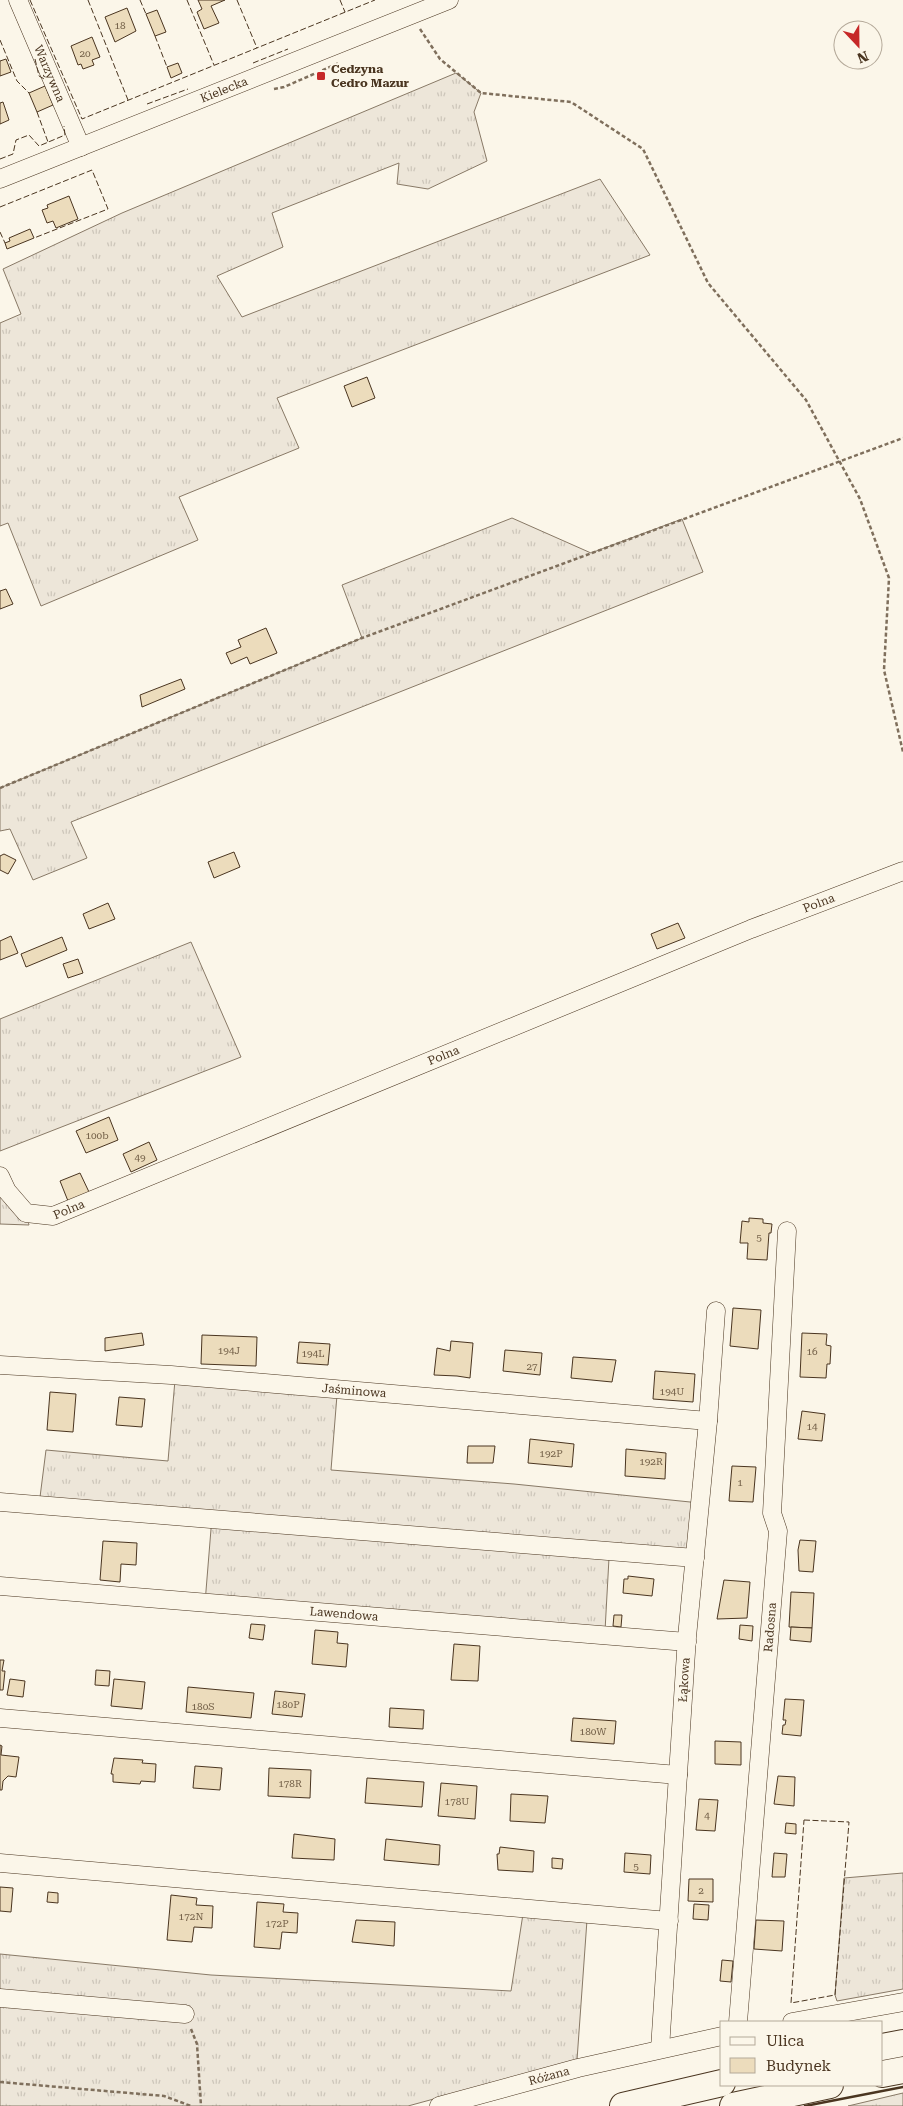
<svg xmlns="http://www.w3.org/2000/svg" width="903" height="2106" font-family="'Roboto Serif',serif">
<defs>
<pattern id="grass-tufts" width="24" height="20" patternUnits="userSpaceOnUse" patternTransform="scale(1.25)"><rect width="24" height="20" fill="#ede6d9"/><path d="M3 7l-1-3M5 7V3M7 7l1-3M15 17l-1-3M17 17v-4M19 17l1-3" fill="none" stroke="#cdc6ba"/></pattern>
</defs>
<rect width="100%" height="100%" fill="#fbf6e9"/>
<g fill="url(#grass-tufts)" stroke="#887966">
<path d="M456 73 481 93 474 112 487 161 428 189 397 184 399 163 272 213 283 247 217 276 242 317 600 179 650 255 277 398 299 448 179 497 198 540 41 606 8 523 0 526V323L21 314 3 269 122 213Z"/>
<path d="M512 518 591 553 682 519 703 572 71 822 87 858 33 880 10 829 0 831V788L362 638 342 585Z"/>
<path d="M191 942 241 1057 0 1151V1019Z"/>
<path d="M0 1176 26 1213 29 1225 0 1224Z"/>
<path d="M175 1380 337 1395 331 1470 514 1484 700 1503 691 1563 609 1558 605 1631 205 1603 212 1517 39 1505 46 1450 168 1461Z"/>
<path d="M903 1873V1989L837 2001 835 1995 844 1878Z"/>
<path d="M523 1914 587 1920 577 2060 408 2106H0V1954L211 1975 511 1991Z"/>
<path d="M903 2093V2106H848Z"/>
</g>
<g fill="#ecdcbc" stroke="#4a3520">
<path d="M198 0H225L211 6 219 23 204 29 197 12 202 9Z"/>
<path d="M127 8 136 31 115 42 105 17Z"/>
<path d="M157 10 166 32 155 36 146 14Z"/>
<path d="M92 37 100 57 92 60 94 65 83 69 81 64 78 65 71 46Z"/>
<path d="M6 59 11 72 0 76V61Z"/>
<path d="M178 63 182 73 171 78 167 67Z"/>
<path d="M45 86 53 105 37 112 29 93Z"/>
<path d="M3 102 9 120 0 124V103Z"/>
<path d="M69 196 78 219 56 228 53 221 47 223 42 210 48 208 47 205Z"/>
<path d="M30 229 34 238 7 249 5 243 10 241 9 238Z"/>
<path d="M367 377 375 398 352 407 344 386Z"/>
<path d="M6 589 13 604 0 609V591Z"/>
<path d="M266 628 277 653 250 664 247 657 231 664 226 653 241 647 238 640Z"/>
<path d="M181 679 185 689 142 707 140 695Z"/>
<path d="M234 852 240 867 214 878 208 862Z"/>
<path d="M4 854 16 860 8 874 0 870V856Z"/>
<path d="M108 903 115 919 89 929 83 914Z"/>
<path d="M678 923 685 938 657 949 651 934Z"/>
<path d="M11 936 18 953 0 960V941Z"/>
<path d="M62 937 67 950 26 967 21 954Z"/>
<path d="M78 959 83 973 68 978 63 964Z"/>
<path d="M109 1117 118 1140 86 1153 76 1131Z"/>
<path d="M149 1142 157 1160 131 1172 123 1154Z"/>
<path d="M80 1173 89 1192 68 1201 60 1181Z"/>
<path d="M749 1218 763 1219V1223L772 1224 771 1233H769L767 1260 747 1259 748 1243H740L742 1221 749 1222Z"/>
<path d="M733 1308 761 1310 758 1349 730 1346Z"/>
<path d="M142 1333 144 1345 105 1351V1338Z"/>
<path d="M802 1333 827 1334 826 1345 831 1346 830 1364H827L826 1378 800 1377Z"/>
<path d="M202 1335 257 1337 256 1366 201 1364Z"/>
<path d="M451 1341 473 1343 470 1378 457 1376 434 1375 437 1348 450 1351Z"/>
<path d="M299 1342 330 1344 328 1365 297 1363Z"/>
<path d="M505 1350 542 1353 540 1375 503 1371Z"/>
<path d="M573 1357 616 1360 612 1382 571 1378Z"/>
<path d="M655 1371 695 1374 693 1402 653 1399Z"/>
<path d="M50 1392 76 1394 73 1432 47 1430Z"/>
<path d="M119 1397 145 1399 142 1427 116 1425Z"/>
<path d="M802 1411 825 1414 822 1441 798 1439Z"/>
<path d="M530 1439 574 1444 572 1467 528 1463Z"/>
<path d="M468 1446H495L493 1463H467Z"/>
<path d="M626 1449 666 1453 665 1479 625 1476Z"/>
<path d="M732 1466 756 1467 753 1502 729 1501Z"/>
<path d="M800 1540 816 1541 813 1572 799 1571 798 1550Z"/>
<path d="M103 1541 137 1543 136 1565 121 1564 120 1582 100 1580Z"/>
<path d="M628 1576 654 1579 652 1596 623 1593 624 1579H628Z"/>
<path d="M724 1580 750 1582 747 1618 717 1619Z"/>
<path d="M791 1592 814 1593 812 1628 789 1627Z"/>
<path d="M614 1615H622L621 1627 613 1626Z"/>
<path d="M251 1624 265 1625 263 1640 249 1638Z"/>
<path d="M740 1625 753 1626 752 1641 739 1639Z"/>
<path d="M791 1627 812 1628 811 1642 790 1640Z"/>
<path d="M315 1630 338 1632 337 1643 348 1644 346 1667 312 1664Z"/>
<path d="M454 1644 480 1646 478 1681 451 1680Z"/>
<path d="M0 1660H4L2 1671H5L3 1690H0Z"/>
<path d="M96 1670 110 1671 109 1686 95 1685Z"/>
<path d="M10 1679 25 1681 23 1697 7 1695Z"/>
<path d="M114 1679 145 1682 142 1709 111 1706Z"/>
<path d="M188 1687 254 1693 251 1718 186 1712Z"/>
<path d="M275 1691 305 1694 302 1717 272 1714Z"/>
<path d="M785 1699 804 1700 801 1736 782 1734 783 1725H785L786 1720H783Z"/>
<path d="M390 1708 424 1710 423 1729 389 1727Z"/>
<path d="M573 1718 616 1721 614 1744 571 1741Z"/>
<path d="M715 1741 741 1742V1765L715 1764Z"/>
<path d="M0 1745 2 1746 1 1755 19 1757 16 1777 8 1776 3 1781 2 1790H0Z"/>
<path d="M114 1758 143 1760 142 1763 156 1764 155 1782 141 1781 140 1784 113 1782V1774H111Z"/>
<path d="M195 1766 222 1768 220 1790 193 1788Z"/>
<path d="M269 1768 311 1770 310 1798 268 1796Z"/>
<path d="M778 1776 795 1777 794 1806 774 1804Z"/>
<path d="M367 1778 424 1782 422 1807 365 1803Z"/>
<path d="M441 1783 477 1786 475 1819 438 1816Z"/>
<path d="M511 1794 548 1796 545 1823 510 1821Z"/>
<path d="M699 1799 718 1800 715 1831 696 1830Z"/>
<path d="M786 1823 796 1824V1834L785 1833Z"/>
<path d="M294 1834 335 1839 334 1860 292 1858Z"/>
<path d="M386 1839 440 1845 439 1865 384 1860Z"/>
<path d="M500 1847 534 1851 533 1872 498 1870 497 1854H499Z"/>
<path d="M625 1853 651 1855 650 1874 624 1872Z"/>
<path d="M774 1853 787 1854 785 1877H772Z"/>
<path d="M552 1858 563 1859 562 1869 552 1868Z"/>
<path d="M689 1879H713V1902L688 1901Z"/>
<path d="M0 1887 13 1888 11 1912 0 1911Z"/>
<path d="M48 1892 58 1893V1903L47 1902Z"/>
<path d="M171 1895 197 1898 196 1905 213 1906 212 1928 194 1927 192 1942 167 1940Z"/>
<path d="M257 1902 284 1904 283 1912 298 1913 297 1933 282 1932 280 1949 254 1947Z"/>
<path d="M694 1904 709 1905 708 1920 693 1919Z"/>
<path d="M356 1920 395 1922 394 1946 352 1942Z"/>
<path d="M756 1920 784 1921 782 1951 754 1949Z"/>
<path d="M722 1960 733 1961 731 1982 720 1981Z"/>
</g>
<g fill="none" stroke-linecap="round" stroke-linejoin="round">
<g stroke="#4a3520" stroke-width="19">
<g id="minor">
<path id="s1" d="M18 0 81 147"/>
<path id="s2" d="M0 179 449 0"/>
<path id="s3" d="M0 1176 7 1191 26 1213 53 1216 751 929 903 871"/>
<path id="s4" d="M0 1365 171 1375 708 1421"/>
<path d="M0 1502 695 1558"/>
<path id="s5" d="M0 1586 687 1642"/>
<path d="M0 1718 678 1775"/>
<path d="M0 1863 669 1921"/>
<path d="M0 1998 185 2014"/>
<path id="s6" d="M738 2022 778 1531 772 1513 787 1231"/>
<path d="M792 2022 903 2002"/>
<path id="s7" d="M660 2049 687 1637 708 1421 716 1311"/>
<path id="s8" d="M439 2106 578 2068 722 2036"/>
</g>
</g>
<g stroke="#4a3520" stroke-width="28">
<g id="highway">
<path d="M882 2047 903 2043"/>
<path d="M882 2074 903 2070"/>
<path d="M623 2106 722 2083"/>
<path d="M733 2106 830 2085"/>
</g>
</g>
<g stroke="#7f6f5c" stroke-width="2.5" stroke-dasharray="4 2.5" stroke-linecap="butt">
<path d="M420 29 440 59 481 93 571 102 643 149 708 283 806 400 860 499 889 578 884 670 903 752"/>
<path d="M274 89 284 87 339 63"/>
<path d="M0 788 362 638 903 438"/>
<path d="M191 2029 197 2044 201 2106"/>
<path d="M0 2082 164 2096 191 2106"/>
</g>
<use href="#minor" stroke="#fbf6e9" stroke-width="18"/>
<use href="#highway" stroke="#fbf6e9" stroke-width="26"/>
<g stroke="#4a3520" stroke-width="1" stroke-dasharray="6 2.5" stroke-linecap="butt">
<path d="M30 0 82 119 375 0"/>
<path d="M88 0 128 100"/>
<path d="M140 0 146 14"/>
<path d="M187 0 214 65"/>
<path d="M237 0 257 48"/>
<path d="M340 0 345 12"/>
<path d="M155 36 167 67"/>
<path d="M0 40 17 81 29 93"/>
<path d="M35 59 39 76 46 80"/>
<path d="M253 63 288 49"/>
<path d="M147 104 188 89"/>
<path d="M37 112 48 142"/>
<path d="M0 159 13 154 16 140 29 135 39 146 65 135 64 126"/>
<path d="M0 207 92 170 108 209 34 238"/>
<path d="M0 232 5 243"/>
<path d="M804 1820 849 1822 835 1995 791 2003Z"/>
</g>
<path stroke="#4a3520" stroke-width="2.5" d="M805 2106 903 2087"/>
</g>
<rect fill="#c62828" stroke="#fbf6e9" stroke-width="2" x="316" y="71" width="10" height="10" rx="2.5"/>
<g text-anchor="middle" stroke-width="4" stroke-linejoin="round" paint-order="stroke">
<g font-size="10" fill="#725f47">
<text x="120" y="29">18</text>
<text x="85" y="57">20</text>
<text x="97" y="1139">100b</text>
<text x="140" y="1161">49</text>
<text x="759" y="1241">5</text>
<text x="229" y="1354">194J</text>
<text x="812" y="1355">16</text>
<text x="313" y="1357">194L</text>
<text x="532" y="1370">27</text>
<text x="672" y="1395">194U</text>
<text x="812" y="1430">14</text>
<text x="551" y="1457">192P</text>
<text x="651" y="1465">192R</text>
<text x="740" y="1486">1</text>
<text x="288" y="1708">180P</text>
<text x="203" y="1710">180S</text>
<text x="593" y="1735">180W</text>
<text x="290" y="1787">178R</text>
<text x="457" y="1805">178U</text>
<text x="707" y="1819">4</text>
<text x="636" y="1870">5</text>
<text x="701" y="1894">2</text>
<text x="191" y="1920">172N</text>
<text x="277" y="1927">172P</text>
</g>
<g font-size="12" font-weight="bold" fill="#4a3520" stroke="#fbf6e9" text-anchor="start">
<text x="331" y="73">Cedzyna<tspan x="331" dy="14">Cedro Mazur</tspan></text>
</g>
<g font-size="12" fill="#4a3520" stroke="#fbf6e9">
<text dy="4" stroke="none"><textPath href="#s1" startOffset="80">Warzywna</textPath></text>
<text dy="4" stroke="none"><textPath href="#s2" startOffset="241">Kielecka</textPath></text>
<text dy="4" stroke="none"><textPath href="#s3" startOffset="900">Polna</textPath></text>
<text dy="4" stroke="none"><textPath href="#s3" startOffset="495">Polna</textPath></text>
<text dy="4" stroke="none"><textPath href="#s3" startOffset="90">Polna</textPath></text>
<text dy="4" stroke="none"><textPath href="#s4" startOffset="355">Jaśminowa</textPath></text>
<text dy="4" stroke="none"><textPath href="#s5" startOffset="345">Lawendowa</textPath></text>
<text dy="4" stroke="none"><textPath href="#s6" startOffset="396">Radosna</textPath></text>
<text dy="4" stroke="none"><textPath href="#s7" startOffset="370">Łąkowa</textPath></text>
<text dy="4" stroke="none"><textPath href="#s8" startOffset="114">Różana</textPath></text>
</g>
</g>
<rect x="720" y="2021" width="162" height="65" fill="#fbf6e9" stroke="#b4a999"/>
<rect x="730" y="2037" width="25" height="8" fill="#fbf6e9" stroke="#b4a999"/>
<text x="766" y="2046" font-size="15" fill="#4a3520">Ulica</text>
<rect x="730" y="2058" width="25" height="15" fill="#ecdcbc" stroke="#b4a999"/>
<text x="766" y="2071" font-size="15" fill="#4a3520">Budynek</text>
<g transform="translate(858 45) rotate(158)"><circle r="24" fill="#fbf6e9" stroke="#b4a999"/>
<path d="M0-4L9 19L0 12L-9 19Z" fill="#c62828"/>
<text y="-8" font-size="14" font-weight="bold" text-anchor="middle" fill="#4a3520">N</text>
</g>
</svg>
